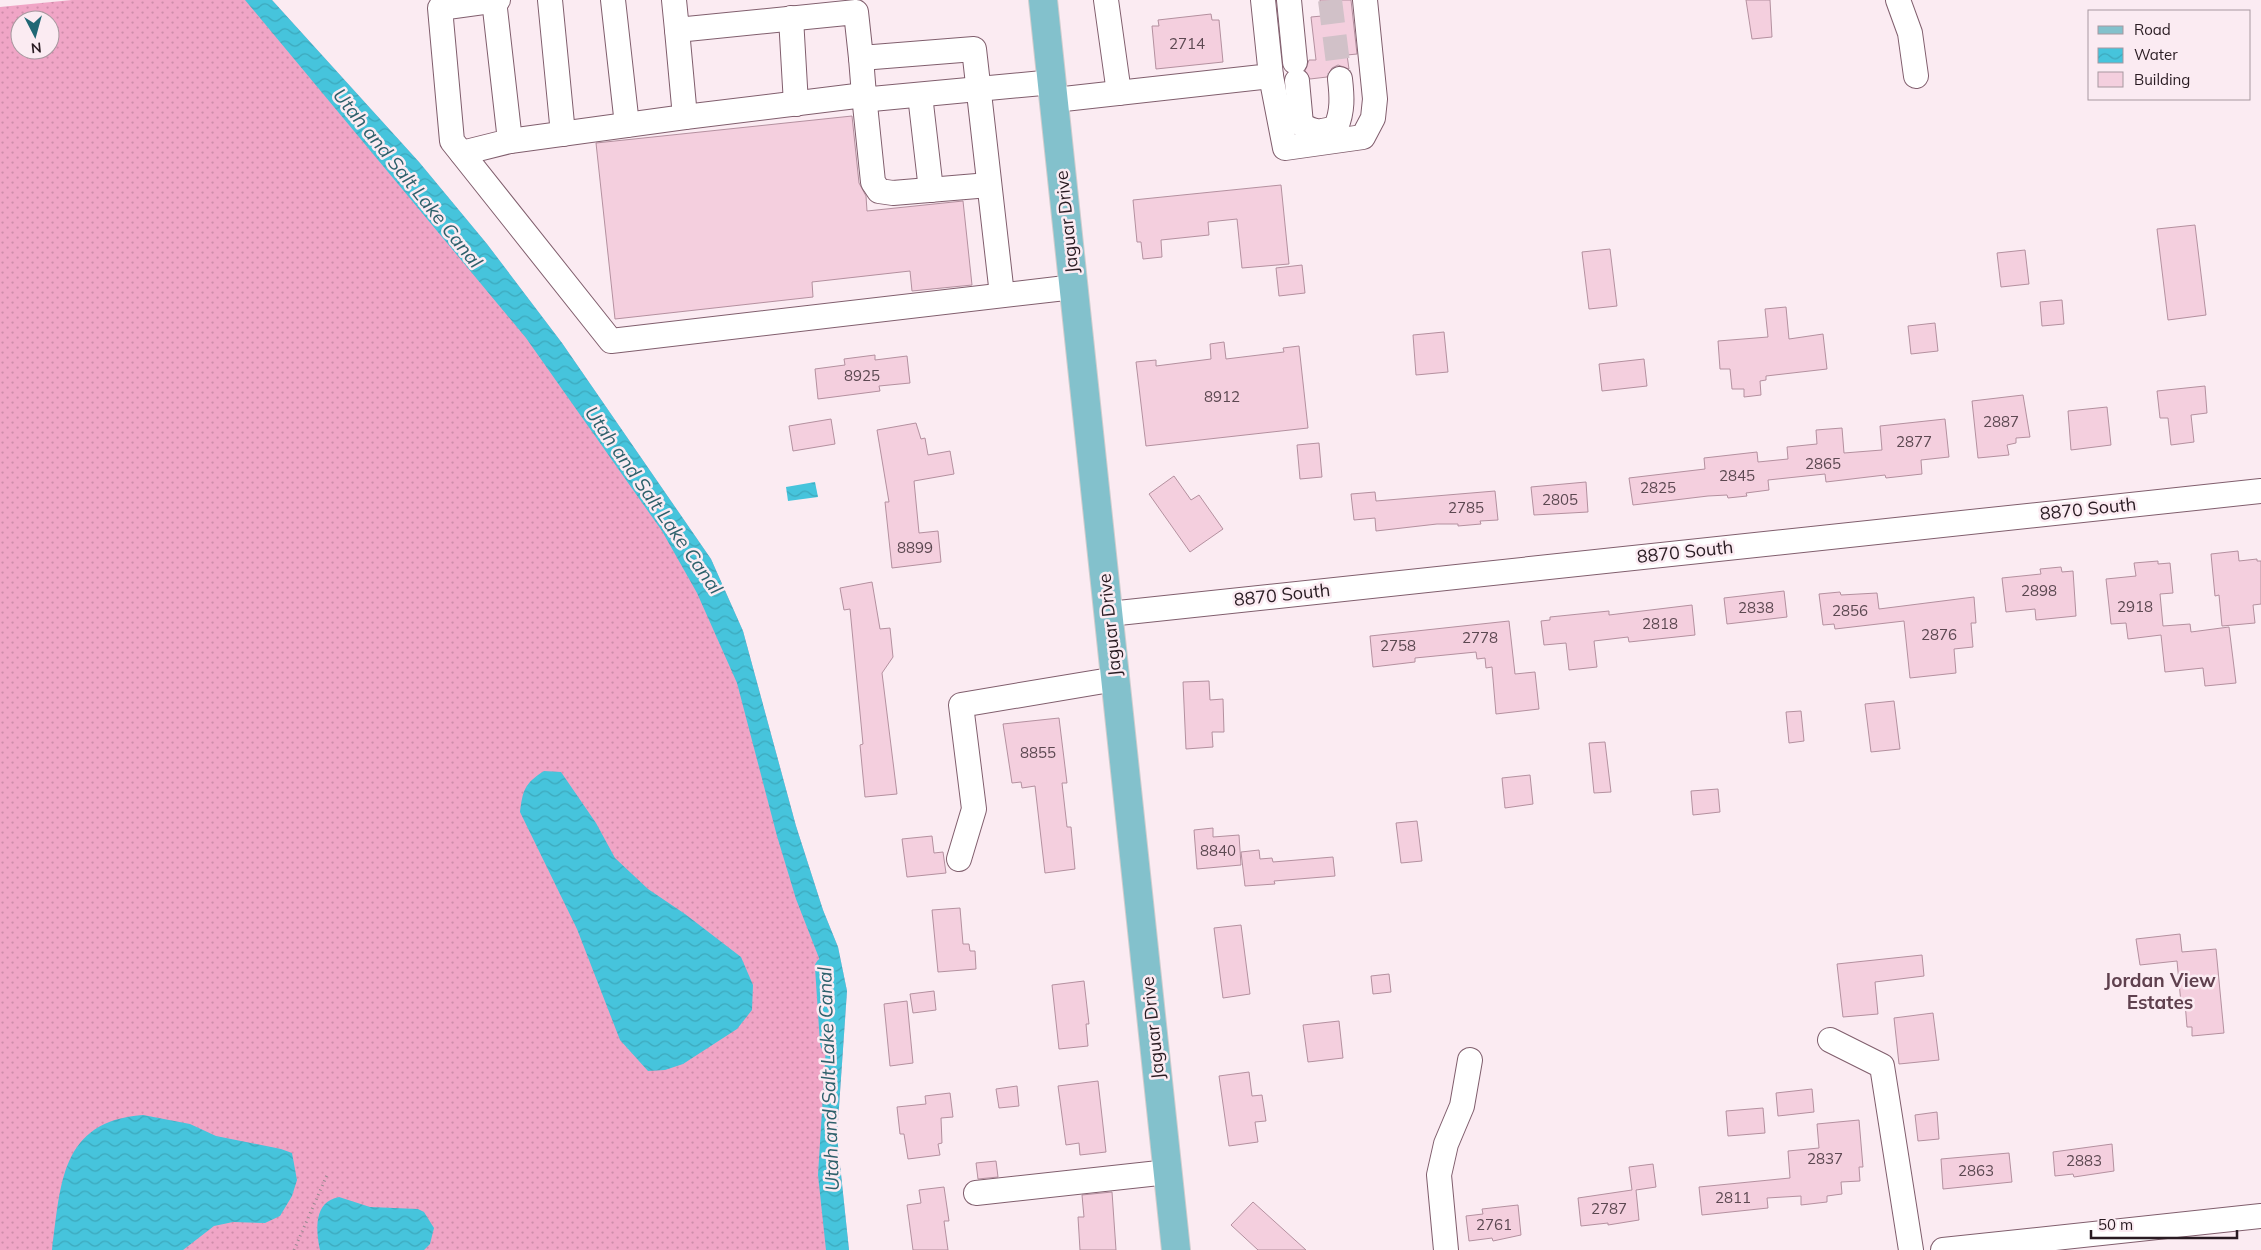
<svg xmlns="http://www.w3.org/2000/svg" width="2261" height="1250" font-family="Mulish,sans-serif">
<defs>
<pattern id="grass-dots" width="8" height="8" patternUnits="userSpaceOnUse" patternTransform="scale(1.25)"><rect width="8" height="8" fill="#f0a5c6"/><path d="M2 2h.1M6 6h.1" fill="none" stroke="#ce8daa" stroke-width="1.8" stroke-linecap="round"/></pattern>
<pattern id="water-waves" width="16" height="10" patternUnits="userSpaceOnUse" patternTransform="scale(1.25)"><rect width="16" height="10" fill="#46c4dc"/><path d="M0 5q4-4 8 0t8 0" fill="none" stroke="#3da8bc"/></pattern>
</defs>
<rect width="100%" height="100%" fill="#fbebf2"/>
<path fill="url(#grass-dots)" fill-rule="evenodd" d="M72 0H272L419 162 487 244 562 343 711 559 743 631 796 826 823 910 838 947 847 991 837 1136 849 1250H0V7ZM20 20H50V50H20Z"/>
<g fill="url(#water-waves)">
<path d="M245 0H272L419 162 487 244 562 343 711 559 743 631 796 826 823 910 838 947 847 991 837 1136 849 1250H826L818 1175 828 1014 827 997 819 958 796 899 777 836 737 683 697 593 662 531 526 338Z"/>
<path d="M815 482 818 497 788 501 786 487Z"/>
<path d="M544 771 561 772 596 823 615 858 648 889 685 914 741 957 753 985 752 1010 737 1029 683 1064 665 1070 648 1071 620 1040 577 929 520 812C523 790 524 784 544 771Z"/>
<path d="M143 1115 190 1124 216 1136 281 1149 292 1153 297 1180 292 1196 280 1216 265 1223 233 1222 214 1226 183 1250H52C61 1184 60 1121 143 1115Z"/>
<path d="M339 1197 370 1207 418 1209 424 1212 434 1228 430 1244 424 1250H320C316 1230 313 1202 339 1197Z"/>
</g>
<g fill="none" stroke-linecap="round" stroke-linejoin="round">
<path stroke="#46c4dc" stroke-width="20" d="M825 967 830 1043"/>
</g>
<g fill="#f4cfde" stroke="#b4909f">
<path d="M1320 0H1351L1357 54 1347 55 1349 69 1338 65 1332 68 1327 77 1310 79 1305 71 1309 60H1316L1311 17 1322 16Z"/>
<path d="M1746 0H1770L1772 37 1752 39Z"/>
<path d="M1211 14 1212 20H1219L1223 62 1156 69 1152 26H1159L1158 20Z"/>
<path d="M852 116 859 183 866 196 867 211 963 201 972 285 912 291 910 271 812 282 813 297 615 319 596 143Z"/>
<path d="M1281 185 1289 264 1242 268 1237 219 1208 222 1209 235 1161 240 1162 257 1143 259 1141 242H1137L1133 200Z"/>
<path d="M2195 225 2206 315 2168 320 2157 229Z"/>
<path d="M1610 249 1617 306 1589 309 1582 252Z"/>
<path d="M2025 250 2029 284 2001 287 1997 253Z"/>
<path d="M1302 265 1305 293 1279 296 1276 268Z"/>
<path d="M2062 300 2064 324 2042 326 2040 302Z"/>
<path d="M1786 307 1789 339 1823 334 1827 369 1766 376V380L1760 381 1761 395 1744 397V389H1732L1730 369H1720L1718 341 1768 337 1765 309Z"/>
<path d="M1935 323 1938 351 1911 354 1908 326Z"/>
<path d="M1444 332 1448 372 1416 375 1413 335Z"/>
<path d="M1224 342 1226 359 1284 352 1283 348 1299 346 1308 428 1146 446 1136 362 1156 360V366L1211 359 1210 344Z"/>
<path d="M875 355V360L907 356 910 383 879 386 880 391 818 399 815 369 845 365 844 359Z"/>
<path d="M1644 359 1647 386 1602 391 1599 364Z"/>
<path d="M2205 386 2207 413 2191 415 2194 442 2171 445 2168 418H2160L2157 391Z"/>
<path d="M2023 395 2030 437 2016 438V443L2007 445 2009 455 1978 458 1972 401Z"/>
<path d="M2107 407 2111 445 2071 450 2068 411Z"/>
<path d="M831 419 835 444 793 451 789 426Z"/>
<path d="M1945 419 1949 457 1921 460 1922 474 1886 478 1885 475 1826 482 1825 474 1768 480 1769 490 1746 493 1747 496 1728 498 1727 495 1708 496 1633 505 1629 478 1705 469 1704 458 1757 452 1758 462 1788 459 1787 447 1817 444 1816 430 1842 428 1844 453 1882 450 1880 426Z"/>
<path d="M916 423 921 439 925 438 928 455 950 451 954 474 914 481 919 533 938 531 941 562 892 568 885 502H889L877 430Z"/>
<path d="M1319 443 1322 477 1300 479 1297 445Z"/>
<path d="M1174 476 1191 500 1199 495 1223 529 1190 552 1149 494Z"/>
<path d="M1586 482 1588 512 1534 515 1531 487Z"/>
<path d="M1495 491 1498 520 1480 521 1481 524 1458 526V524H1437L1376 531 1375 518 1354 520 1351 494 1375 492 1376 501Z"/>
<path d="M2238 551 2239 561 2257 559V561H2261V604L2253 605 2255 623 2222 626 2219 595 2215 596 2211 554Z"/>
<path d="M2158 561V564L2170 563 2173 593 2160 594 2163 626 2190 624 2191 632 2229 627 2236 683 2205 686 2203 668 2165 672 2161 635 2128 639 2126 623 2111 624 2106 579 2136 576 2134 563Z"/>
<path d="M2061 567 2062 572 2073 571 2076 616 2036 620 2035 609 2006 612 2002 578 2041 574 2040 569Z"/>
<path d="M872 582 880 629 890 628 893 657 882 673 897 794 865 797 860 745 863 744 850 609 844 610 840 588Z"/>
<path d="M1784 591 1787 617 1727 624 1724 598Z"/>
<path d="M1840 592 1841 595 1877 593 1879 609 1974 597 1976 623H1971L1973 647 1954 649 1956 673 1910 678 1904 621 1835 629 1834 624 1823 625 1819 594Z"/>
<path d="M1692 605 1695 635 1629 642 1628 637 1594 641 1597 667 1569 670 1566 643 1544 645 1541 621 1550 620V617L1609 611V615Z"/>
<path d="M1509 621 1515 674 1535 672 1539 709 1496 714 1492 667 1486 668 1485 658 1477 659 1476 652 1415 658V662L1373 667 1370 636Z"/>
<path d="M1209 681 1210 700 1223 699 1224 732H1212L1213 747 1186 749 1183 682Z"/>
<path d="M1894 701 1900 749 1871 752 1865 704Z"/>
<path d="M1801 711 1804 741 1789 743 1786 712Z"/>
<path d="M1059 718 1067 783H1062L1067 827H1071L1075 869 1045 873 1035 786 1022 788 1021 782 1012 783 1003 724Z"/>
<path d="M1605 742 1611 792 1594 793 1589 743Z"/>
<path d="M1530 775 1533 804 1505 808 1502 778Z"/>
<path d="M1718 789 1720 812 1693 815 1691 791Z"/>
<path d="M1417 821 1422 861 1401 863 1396 823Z"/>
<path d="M1213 828V837L1239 835 1241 865 1197 869 1194 830Z"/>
<path d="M932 836 934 853 943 852 946 873 907 877 902 839Z"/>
<path d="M1259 850 1260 859 1272 858 1273 862 1333 857 1335 876 1274 881 1275 884 1245 886 1241 852Z"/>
<path d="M960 908 963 944H969L970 951H975L976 969 938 972 932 910Z"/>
<path d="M1241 925 1250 994 1223 998 1214 928Z"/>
<path d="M2180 934 2182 952 2216 949 2224 1033 2192 1036V1027H2187L2185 1002 2181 1003 2177 961 2140 965 2136 939Z"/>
<path d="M1922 955 1924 976 1875 982 1878 1014 1843 1017 1837 964Z"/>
<path d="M1389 974 1391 992 1373 994 1371 976Z"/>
<path d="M1084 981 1089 1024H1086L1088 1046 1059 1049 1052 985Z"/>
<path d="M934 991 936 1010 913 1013 910 994Z"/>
<path d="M907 1001 913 1063 890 1066 884 1004Z"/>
<path d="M1933 1013 1939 1060 1899 1064 1894 1018Z"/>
<path d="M1339 1021 1343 1058 1308 1062 1303 1025Z"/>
<path d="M1249 1072 1252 1096 1262 1095 1266 1121 1255 1122 1258 1142 1229 1146 1219 1076Z"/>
<path d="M1098 1081 1106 1152 1080 1155 1079 1143 1066 1145 1058 1086Z"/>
<path d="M1017 1086 1019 1106 999 1108 996 1089Z"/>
<path d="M1812 1089 1814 1112 1778 1116 1776 1093Z"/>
<path d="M950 1093 953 1117 941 1118 942 1143 938 1144 940 1155 908 1159 904 1134H900L897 1107 926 1104 925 1096Z"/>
<path d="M1763 1108 1765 1133 1728 1136 1726 1111Z"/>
<path d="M1937 1112 1939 1139 1918 1141 1915 1115Z"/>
<path d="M1859 1120 1863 1167H1859L1860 1181 1841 1182 1842 1194 1827 1196V1202L1801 1205V1196L1767 1198 1768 1208 1702 1215 1699 1187 1790 1178 1788 1151 1819 1148 1817 1124Z"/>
<path d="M2112 1144 2114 1171 2074 1177 2073 1174 2055 1176 2053 1152Z"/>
<path d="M2009 1153 2012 1182 1943 1189 1941 1159Z"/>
<path d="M996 1161 998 1177 978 1179 976 1163Z"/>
<path d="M1653 1164 1656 1187 1636 1190 1639 1220 1608 1225V1223L1581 1226 1578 1198 1632 1190 1629 1167Z"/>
<path d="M944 1187 949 1221H944L948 1250H913L907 1205 921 1203 919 1190Z"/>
<path d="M1112 1192 1116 1250H1080L1078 1217H1084L1082 1195Z"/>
<path d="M1253 1202 1306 1250H1258L1231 1225Z"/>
<path d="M1518 1205 1521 1235 1493 1241 1492 1238 1469 1241 1466 1216 1483 1214 1482 1209Z"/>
</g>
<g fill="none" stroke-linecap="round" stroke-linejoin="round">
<path stroke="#d1c1c8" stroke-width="24" stroke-dasharray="24 12" stroke-linecap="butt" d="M1330 0 1340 79"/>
<g stroke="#805e6d" stroke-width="26">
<g id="minor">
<path d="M498 0 440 8 452 141 611 341 1074 287"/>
<path d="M550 0 563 134"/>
<path d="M613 0 627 125"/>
<path d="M674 0 677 30 856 12 861 58 974 49 1002 295"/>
<path d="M1106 0 1119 93"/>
<path d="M1289 0 1295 62"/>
<path d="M1898 0 1910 33 1916 76"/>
<path d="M791 18 796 104"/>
<path d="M861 58 864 95 872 99 1053 82"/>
<path d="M1271 76 1285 148 1363 137 1373 118 1375 99 1365 0"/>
<path d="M1297 81 1301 124C1314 133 1321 133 1336 127 1343 111 1342 96 1340 79"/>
<path d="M920 95 931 190"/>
<path d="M1055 100 1271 76 1263 0"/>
<path d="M685 117 864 95 873 182 879 191 893 193 989 185"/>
<path d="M510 141 685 117 677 30"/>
<path d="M462 153 510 141 494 0"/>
<path d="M1109 614 2261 491"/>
<path d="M959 859 974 809 961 705 1116 679"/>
<path d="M1830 1040 1882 1066 1911 1250"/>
<path d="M976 1193 1168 1172"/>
<path d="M1446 1250 1439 1175 1446 1144 1462 1106 1470 1060"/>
<path d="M1943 1250 2261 1216"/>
</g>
</g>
<g stroke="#d0cdce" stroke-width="30">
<path id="major" d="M1043 0 1176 1250"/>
</g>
<path stroke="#988990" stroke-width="3" stroke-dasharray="1 4" stroke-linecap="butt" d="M294 1250 327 1175"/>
<use href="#minor" stroke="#fff" stroke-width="24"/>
<use href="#major" stroke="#83c1cc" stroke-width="28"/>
</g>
<g text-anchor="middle" stroke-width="5" stroke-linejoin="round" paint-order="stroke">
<g font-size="15" fill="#5c4851">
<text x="1187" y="49">2714</text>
<text x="862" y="381">8925</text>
<text x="1222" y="402">8912</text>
<text x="2001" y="427">2887</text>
<text x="1914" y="447">2877</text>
<text x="1823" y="469">2865</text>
<text x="1737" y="481">2845</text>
<text x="1658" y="493">2825</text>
<text x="1560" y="505">2805</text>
<text x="1466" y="513">2785</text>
<text x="915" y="553">8899</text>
<text x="2039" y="596">2898</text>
<text x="2135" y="612">2918</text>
<text x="1756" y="613">2838</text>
<text x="1850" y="616">2856</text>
<text x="1660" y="629">2818</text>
<text x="1939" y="640">2876</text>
<text x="1480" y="643">2778</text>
<text x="1398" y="651">2758</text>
<text x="1038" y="758">8855</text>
<text x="1218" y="856">8840</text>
<text x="1825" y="1164">2837</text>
<text x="2084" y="1166">2883</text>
<text x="1976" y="1176">2863</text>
<text x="1733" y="1203">2811</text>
<text x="1609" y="1214">2787</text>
<text x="1494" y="1230">2761</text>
</g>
<g font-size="18" fill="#291b22" stroke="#fbebf2">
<text transform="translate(1067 222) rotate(-96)" y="6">Jaguar Drive</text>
<text transform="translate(2088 509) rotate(-6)" y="6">8870 South</text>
<text transform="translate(1685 552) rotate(-6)" y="6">8870 South</text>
<text transform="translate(1282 595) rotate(-6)" y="6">8870 South</text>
<text transform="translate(1110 625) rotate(-96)" y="6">Jaguar Drive</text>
<text transform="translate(1153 1028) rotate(-96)" y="6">Jaguar Drive</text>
</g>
<g font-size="19" font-style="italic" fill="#2d606b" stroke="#fbebf2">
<text transform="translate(408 178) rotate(51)" y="7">Utah and Salt Lake Canal</text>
<text transform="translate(654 500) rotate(55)" y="7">Utah and Salt Lake Canal</text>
<text transform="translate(828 1079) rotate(-92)" y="7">Utah and Salt Lake Canal</text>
</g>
<g font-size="19" font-weight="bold" fill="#5f404e" stroke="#fbebf2">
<text x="2160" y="987">Jordan View<tspan x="2160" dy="22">Estates</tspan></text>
</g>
</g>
<rect x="2088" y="10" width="162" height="90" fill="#fbebf2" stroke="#a7989f"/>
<rect x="2098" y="26" width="25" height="8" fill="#83c1cc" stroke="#a7989f"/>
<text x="2134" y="35" font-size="15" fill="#291b22">Road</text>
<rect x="2098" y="48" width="25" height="15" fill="url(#water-waves)" stroke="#a7989f"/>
<text x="2134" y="60" font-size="15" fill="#291b22">Water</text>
<rect x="2098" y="72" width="25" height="15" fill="#f4cfde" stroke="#a7989f"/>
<text x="2134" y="85" font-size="15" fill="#291b22">Building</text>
<g transform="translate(35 35) rotate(174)"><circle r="24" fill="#fbebf2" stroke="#a7989f"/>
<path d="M0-4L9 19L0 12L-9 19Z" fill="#206775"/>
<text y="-8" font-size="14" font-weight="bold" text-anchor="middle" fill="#291b22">N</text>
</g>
<path d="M2091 1230v8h146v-8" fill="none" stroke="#291b22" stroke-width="2.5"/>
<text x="2098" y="1230" font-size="15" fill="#291b22" stroke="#fbebf2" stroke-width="4" paint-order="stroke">50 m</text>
</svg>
